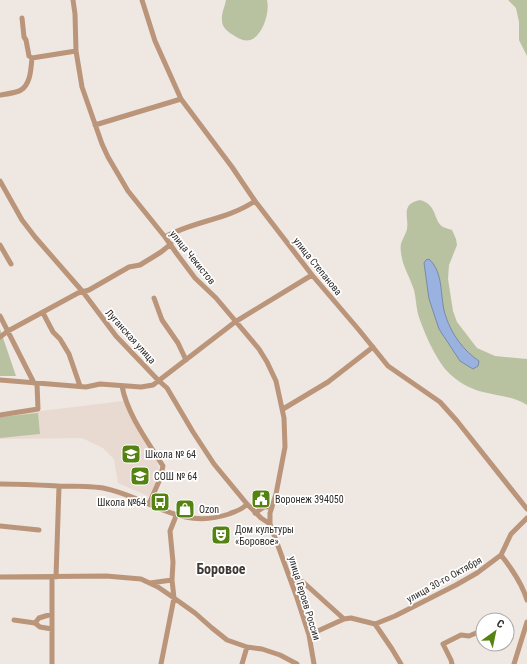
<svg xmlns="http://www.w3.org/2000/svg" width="527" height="664" viewBox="0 0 527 664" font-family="'Roboto Condensed',sans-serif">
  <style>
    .built { fill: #e9dad1 }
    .green { fill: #b8c2a1 }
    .water { fill: #99b2df; stroke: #798aa8 }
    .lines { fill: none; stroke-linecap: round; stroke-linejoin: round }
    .minor { stroke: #ba957a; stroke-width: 5 }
    .labels { text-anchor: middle; stroke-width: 3.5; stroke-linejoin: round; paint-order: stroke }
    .street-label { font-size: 10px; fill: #2e2b29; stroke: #fff }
    .poi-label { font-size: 10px; fill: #2e2b29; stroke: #fff; text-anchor: start }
    .district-label { font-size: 14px; font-weight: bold; fill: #3e3734; stroke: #fff }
  </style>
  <rect width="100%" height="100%" fill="#efe7e2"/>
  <path class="built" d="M123 401 156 459 160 472 150 497 118 483 114 459 103 448 82 438 0 439V416Z"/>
  <path class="green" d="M226 0H267C270 12 263 36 250 40 243 42 236 37 230 33 226 30 222 26 222 21 221 13 225 7 226 0Z
    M508 0H527V56L519 40V22L516 8Z
    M420 200C438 205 433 221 443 227 445 228 449 229 452 230L456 239 457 245 449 265 448 279 453 311 457 322 477 348 495 356 527 359V405C513 396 498 396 483 392 470 389 456 381 447 371 435 358 423 330 418 314 416 306 416 298 414 290 410 277 402 266 401 252 399 241 405 238 407 229 409 217 400 204 420 200Z
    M0 329 16 376H0Z
    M38 413 40 434 0 438V417Z"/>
  <path class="water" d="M429 259C445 274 439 298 446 317 452 335 464 351 479 361L478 366 473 369 460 361 439 329 429 299 424 263 426 260Z"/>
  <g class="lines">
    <path class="minor" d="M73 0 75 14 76 51 82 87 102 144 108 157 128 191 165 237 177 254 195 278 216 298 259 349 267 362 276 381 284 418 285 447 276 494 270 513V524
      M142 0 155 41 181 99 232 167 255 201 312 275 359 330 388 366 440 402 457 421 527 509
      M32 58 76 51
      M0 95C7 94 16 93 21 90 31 84 31 67 32 58L29 56 26 40 24 37 22 18
      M95 125 181 99
      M0 181 22 220 35 237 83 292 116 336 158 380 167 388 193 432 214 464 247 504
      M165 237C193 221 227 220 255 201
      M0 245 11 264
      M154 298 162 320 178 343 186 360
      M43 313 53 332 60 339 69 354 80 386
      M0 316 34 383
      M0 337 8 331 78 293 89 290 129 267 140 265 161 252 171 244
      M0 380 86 387 100 384 141 387 153 385 235 322 312 275
      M122 386C127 414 148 442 163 466L160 479 149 504
      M283 409 328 382 373 347
      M0 415 38 409 37 384
      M0 484C19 484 39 485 58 486 73 486 89 486 103 488 149 497 179 531 229 514 236 511 242 510 247 504L261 518 270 524 273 532 297 598 309 635 314 664
      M255 513 264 507H272
      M0 526 39 530
      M501 555 511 534 527 518
      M0 577 106 576 141 579 158 587 174 598 195 613 212 628 227 640 247 647 262 649 280 655 297 664
      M56 577 59 486
      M291 579 303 582 344 619 309 635
      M150 583 172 580
      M52 614 39 618 35 623 40 627 52 629
      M344 619 351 618 375 624 395 616 456 585 477 573 501 555C512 569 522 583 527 600
      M14 620 35 623
      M375 624 392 649 401 664
      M52 664V577
      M161 664 174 598 172 580 173 562 170 531 176 516
      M242 664 247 647
      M452 664 451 660 443 644 461 635 469 636 476 633
      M514 664 527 622"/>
  </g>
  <defs>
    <symbol id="school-square" viewBox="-11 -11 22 22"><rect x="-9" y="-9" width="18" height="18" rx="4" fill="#558312" stroke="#fff"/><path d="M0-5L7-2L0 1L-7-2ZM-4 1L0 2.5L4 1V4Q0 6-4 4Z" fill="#fff"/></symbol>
    <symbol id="civic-square" viewBox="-11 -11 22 22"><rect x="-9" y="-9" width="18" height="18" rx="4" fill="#558312" stroke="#fff"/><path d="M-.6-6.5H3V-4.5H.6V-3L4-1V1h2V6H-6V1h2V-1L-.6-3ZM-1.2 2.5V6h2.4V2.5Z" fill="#fff"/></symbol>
    <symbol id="bus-square" viewBox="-11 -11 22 22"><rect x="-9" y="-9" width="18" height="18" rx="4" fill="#558312" stroke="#fff"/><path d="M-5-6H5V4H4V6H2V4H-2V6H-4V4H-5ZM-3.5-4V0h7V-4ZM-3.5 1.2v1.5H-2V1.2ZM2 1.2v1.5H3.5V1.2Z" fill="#fff"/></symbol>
    <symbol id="shop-square" viewBox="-11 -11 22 22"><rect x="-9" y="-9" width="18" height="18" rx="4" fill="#558312" stroke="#fff"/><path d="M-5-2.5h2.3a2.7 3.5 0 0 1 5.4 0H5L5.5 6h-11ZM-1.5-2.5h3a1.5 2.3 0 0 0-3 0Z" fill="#fff"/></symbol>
    <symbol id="theatre-square" viewBox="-11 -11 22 22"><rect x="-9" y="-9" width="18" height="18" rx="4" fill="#558312" stroke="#fff"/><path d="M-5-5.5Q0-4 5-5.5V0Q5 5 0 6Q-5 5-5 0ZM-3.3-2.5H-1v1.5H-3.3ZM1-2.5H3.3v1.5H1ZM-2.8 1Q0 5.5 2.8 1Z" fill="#fff"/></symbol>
  </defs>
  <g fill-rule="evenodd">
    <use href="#school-square" x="120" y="443" width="22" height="22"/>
    <use href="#school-square" x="129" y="465" width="22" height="22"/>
    <use href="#civic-square" x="250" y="488" width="22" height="22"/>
    <use href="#bus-square" x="149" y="491" width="22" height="22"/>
    <use href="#shop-square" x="174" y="498" width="22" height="22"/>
    <use href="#theatre-square" x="210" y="524" width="22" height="22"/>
  </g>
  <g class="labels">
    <g class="street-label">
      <text transform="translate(193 257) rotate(51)" y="4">улица Чекистов</text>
      <text transform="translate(318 266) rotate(51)" y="4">улица Степанова</text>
      <text transform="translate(131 336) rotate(48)" y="4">Луганская улица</text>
      <text transform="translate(444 579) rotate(-29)" y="4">улица 30-го Октября</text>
      <text transform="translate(305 598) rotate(73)" y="4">улица Героев России</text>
    </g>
    <g class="poi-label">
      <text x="145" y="458">Школа № 64</text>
      <text x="154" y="480">СОШ № 64</text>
      <text x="275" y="503">Воронеж 394050</text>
      <text x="146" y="506" text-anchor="end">Школа №64</text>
      <text x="199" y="513">Ozon</text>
      <text x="235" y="533">Дом культуры<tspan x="235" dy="12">«Боровое»</tspan></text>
    </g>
    <g class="district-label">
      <text x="221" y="574">Боровое</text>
    </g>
  </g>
  <g transform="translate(495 632) rotate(33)"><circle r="19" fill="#ffffff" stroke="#abaaa9"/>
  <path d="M0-3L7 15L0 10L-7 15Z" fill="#558312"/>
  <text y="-6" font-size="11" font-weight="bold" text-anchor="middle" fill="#2e2b29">С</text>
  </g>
</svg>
